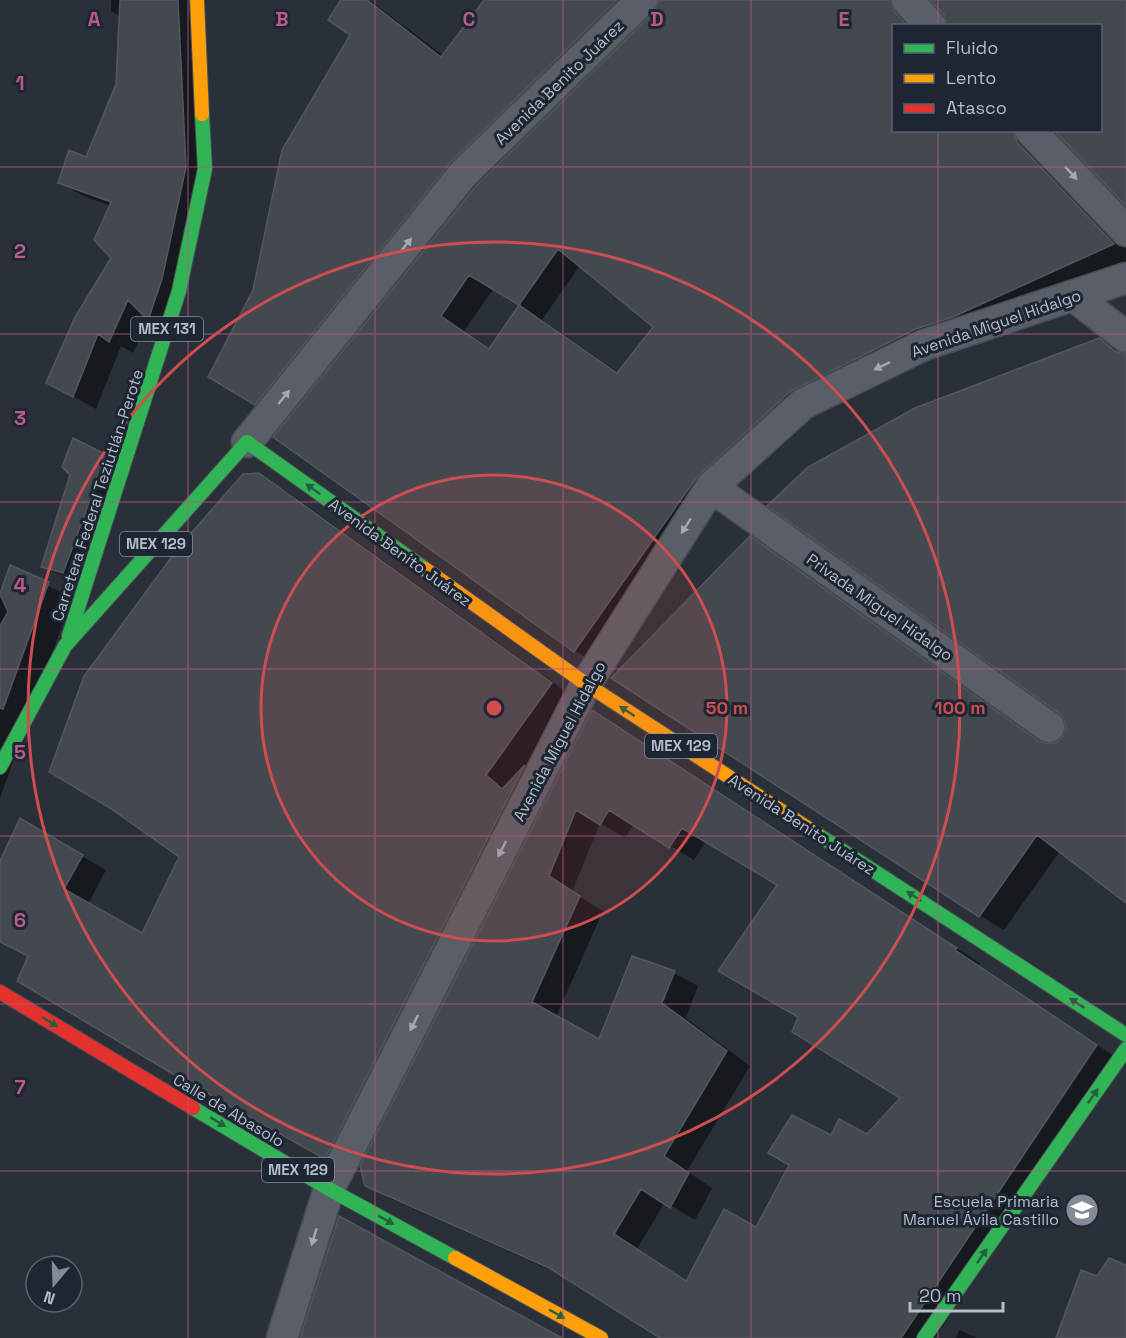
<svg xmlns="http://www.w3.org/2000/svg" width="1126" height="1338" viewBox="0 0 1126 1338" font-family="'Space Grotesk',sans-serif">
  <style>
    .shadow { fill: #0007; fill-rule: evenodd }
    .building { fill: #444950; stroke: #52575f; stroke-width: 1.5; fill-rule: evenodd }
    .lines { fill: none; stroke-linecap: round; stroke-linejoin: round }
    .street-casing { stroke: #484c53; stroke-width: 33 }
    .fast-casing { stroke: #484c55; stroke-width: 16 }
    .slow-casing { stroke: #484c55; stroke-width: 16 }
    .jam-casing { stroke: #484c55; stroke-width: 16 }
    .street { stroke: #5a5e66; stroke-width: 30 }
    .fast { stroke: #30b455; stroke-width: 14 }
    .slow { stroke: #ff9f0a; stroke-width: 14 }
    .jam { stroke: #e5322d; stroke-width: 14 }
    .oneway { fill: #a2a9b5 }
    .oneway2 { fill: #255f41 }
    .grid { fill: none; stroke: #bc5a87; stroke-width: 1.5; stroke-opacity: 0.55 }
    .ring { fill: none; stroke: #ce4d50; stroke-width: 3 }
    .labels { text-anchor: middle; stroke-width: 6; stroke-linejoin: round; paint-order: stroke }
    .shield { fill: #1d2633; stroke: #878f9c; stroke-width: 1.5 }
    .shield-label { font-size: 15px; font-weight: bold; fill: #b4bcc9 }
    .street-label { font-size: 16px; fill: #b4bcc9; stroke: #1d2633 }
    .poi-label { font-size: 16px; fill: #b4bcc9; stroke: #1d2633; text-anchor: end }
    .grid-label { font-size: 20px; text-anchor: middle; font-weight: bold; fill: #bc5a87; stroke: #1d2633; stroke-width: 6; stroke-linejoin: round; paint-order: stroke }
    .centre { fill: #ce4d50; stroke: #1d2633; stroke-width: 3 }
    .ring-label { font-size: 18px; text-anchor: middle; font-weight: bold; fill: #ce4d50; stroke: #1d2633; stroke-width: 6; stroke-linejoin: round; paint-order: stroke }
  </style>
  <rect width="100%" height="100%" fill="#2a3038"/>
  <path class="shadow" d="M111 0H205L209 181 171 332 149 319 133 353 121 346 96 409 71 395 113 258 111 206 83 196 60 182 86 158 117 84 121 17 111 11Z
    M343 0H369L444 56 484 0H656L475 175 279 418 210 377 255 290 352 35Z
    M660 0H921L917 26H894V130H1043L1041 157 1126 246V263L819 402 723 488 598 665 575 651 275 437 655 13ZM580 265 655 327 619 373 542 320ZM494 288 522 304 490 349 464 331Z
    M931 0H1126V204L1100 130V26L945 13Z
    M1099 340 1126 355V901L1060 851 1004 930 980 916 751 538 775 552 1048 746 1057 744 1065 737 1068 728Z
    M106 456 119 463 76 579 55 573 43 566Z
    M258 475 283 489 575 698 525 767 548 780 349 1171 204 1090 29 957 0 942V865L20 820 106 870 88 904 142 935 181 856Z
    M11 567 72 598 0 798V599Z
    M616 726 980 963 978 965 1120 1060 935 1338H663L568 1278 391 1199 367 1185ZM600 823 625 838 634 824 694 860 706 841 779 885 800 1017 902 1098 867 1136 831 1137 757 1229 688 1282 637 1249 665 1202 695 1220 712 1188 687 1171 750 1066 686 1018 698 986 674 973 632 958 600 1041 556 1017 603 911 572 892Z
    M959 1330 977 1338H956Z"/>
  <path class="building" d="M120 0H178L186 167 162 279 148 320 128 300 109 342 98 334 73 397 46 383 75 317 111 258 94 240 111 202 58 183 69 150 86 157 116 84Z
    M341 0H367L441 57 484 0H617L450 163 255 405 208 377 253 290 282 150 350 35 328 20Z
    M659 0H890L894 11 907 26H894V130H1013L1017 142 1114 244 953 317 916 329 791 391 697 477 574 652 273 437 476 186 654 12ZM558 249 653 327 617 373 519 305 489 349 441 316 469 275 519 305Z
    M930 0H1126V206L1054 130H1101V26H948L944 15Z
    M1099 338 1115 351 1126 354V903L1037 835 979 917 611 678 750 536 1039 741 1048 744 1057 742 1063 736 1066 728 1064 719 1059 713 767 506 808 467 915 408Z
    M73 438 107 455 63 573 41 567 70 475 62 467Z
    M259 473 552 683 486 775 502 789 525 765 325 1159 178 1077 17 981 28 956 0 942V861L20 818 83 855 64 889 142 933 179 857 110 808 49 772 84 676 179 547 243 474Z
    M10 565 49 582 3 709 0 708V626L8 612 0 594Z
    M592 710 957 948 955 950 1097 1045 901 1338H660L549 1268 365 1186 360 1166ZM576 810 600 825 609 810 669 848 682 828 777 885 718 971 798 1017 792 1032 900 1098 867 1134 839 1119 831 1135 792 1115 768 1153 789 1165 756 1227 724 1209 686 1281 614 1234 641 1189 670 1208 689 1173 664 1156 727 1051 662 1003 675 971 632 956 599 1039 532 1002 580 896 549 876Z
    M339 1216 562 1338H300Z
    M1109 1258 1126 1265V1338H1056L1081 1270 1097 1276Z"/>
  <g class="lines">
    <defs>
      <path id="street" d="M907 0 931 26
        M1030 130 1126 231
        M1075 297 1126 337
        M247 442 463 174 642 0
        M711 487 1049 727
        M282 1338 329 1189 586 684 711 487 803 404 924 345 1126 278"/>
      <path id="fast" d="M69 636 179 291 205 169 202 114
        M0 767 65 646 247 442 425 569
        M817 834 1126 1035
        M193 1108 329 1189 455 1258
        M924 1338 1126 1049"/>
      <path id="slow" d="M197 0 202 114
        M425 569 586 684 817 834
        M455 1258 601 1338"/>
      <path id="jam" d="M0 992 193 1108"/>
    </defs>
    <use href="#street" class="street-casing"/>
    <use href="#fast" class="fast-casing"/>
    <use href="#slow" class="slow-casing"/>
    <use href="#jam" class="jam-casing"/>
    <use href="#street" class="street"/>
    <use href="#fast" class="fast"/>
    <use href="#slow" class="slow"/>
    <use href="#jam" class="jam"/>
  </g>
  <defs><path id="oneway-solid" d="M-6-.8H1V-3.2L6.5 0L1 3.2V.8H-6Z" transform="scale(1.5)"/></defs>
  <g class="oneway">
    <use href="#oneway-solid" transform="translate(1071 173) rotate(47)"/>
    <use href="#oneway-solid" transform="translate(406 245) rotate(-51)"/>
    <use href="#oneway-solid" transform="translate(882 366) rotate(154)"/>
    <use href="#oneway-solid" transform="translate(284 397) rotate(-51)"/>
    <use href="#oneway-solid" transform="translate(686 526) rotate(122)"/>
    <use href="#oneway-solid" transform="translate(502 849) rotate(117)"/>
    <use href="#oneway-solid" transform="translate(414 1023) rotate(117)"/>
    <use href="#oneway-solid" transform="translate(314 1237) rotate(107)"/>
  </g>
  <g class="oneway2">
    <use href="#oneway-solid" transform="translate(313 489) rotate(-144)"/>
    <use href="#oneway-solid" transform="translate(627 711) rotate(-147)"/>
    <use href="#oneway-solid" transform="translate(914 896) rotate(-147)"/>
    <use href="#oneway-solid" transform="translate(1077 1003) rotate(-147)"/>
    <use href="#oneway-solid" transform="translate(50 1022) rotate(31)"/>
    <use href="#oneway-solid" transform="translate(1093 1096) rotate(-55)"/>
    <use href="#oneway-solid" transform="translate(218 1122) rotate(31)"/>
    <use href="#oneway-solid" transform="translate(386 1220) rotate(29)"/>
    <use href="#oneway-solid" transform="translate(982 1256) rotate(-55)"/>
    <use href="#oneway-solid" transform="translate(557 1314) rotate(29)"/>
  </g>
  <path class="grid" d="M188 0V1338M375 0V1338M563 0V1338M751 0V1338M938 0V26M938 130V1338M0 167H1126M0 334H1126M0 502H1126M0 669H1126M0 836H1126M0 1004H1126M0 1171H1126"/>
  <circle cx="494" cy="708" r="233" fill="#ce4d50" fill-opacity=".12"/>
  <g class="ring">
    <circle cx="494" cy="708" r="233"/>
    <circle cx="494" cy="708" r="466"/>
  </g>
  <defs>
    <symbol id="school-disc" viewBox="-11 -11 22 22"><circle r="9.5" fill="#848b96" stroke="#1d2633"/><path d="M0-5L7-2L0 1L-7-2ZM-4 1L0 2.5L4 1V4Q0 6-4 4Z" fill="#fff"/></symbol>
  </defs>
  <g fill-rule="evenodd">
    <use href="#school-disc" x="1063" y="1191" width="38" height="38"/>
  </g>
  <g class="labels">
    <g class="shield">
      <rect x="131" y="317" width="72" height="24" rx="4.5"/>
      <rect x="120" y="532" width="72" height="24" rx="4.5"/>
      <rect x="645" y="734" width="72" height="24" rx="4.5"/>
      <rect x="262" y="1158" width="72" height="24" rx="4.5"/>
    </g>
    <g class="shield-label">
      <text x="167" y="334">MEX 131</text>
      <text x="156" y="549">MEX 129</text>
      <text x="681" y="751">MEX 129</text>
      <text x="298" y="1175">MEX 129</text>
    </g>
    <g class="street-label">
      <text transform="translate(559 82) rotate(-44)" y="6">Avenida Benito Juárez</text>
      <text transform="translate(996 323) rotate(-19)" y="6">Avenida Miguel Hidalgo</text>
      <text transform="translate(97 495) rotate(-72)" y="6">Carretera Federal Teziutlán-Perote</text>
      <text transform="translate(400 552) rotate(36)" y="6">Avenida Benito Juárez</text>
      <text transform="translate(880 607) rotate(35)" y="6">Privada Miguel Hidalgo</text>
      <text transform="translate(559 741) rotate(-62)" y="6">Avenida Miguel Hidalgo</text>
      <text transform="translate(802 824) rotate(33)" y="6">Avenida Benito Juárez</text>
      <text transform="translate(229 1110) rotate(31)" y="6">Calle de Abasolo</text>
    </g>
    <g class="poi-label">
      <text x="1059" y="1207">Escuela Primaria<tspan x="1059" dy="18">Manuel Ávila Castillo</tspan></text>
    </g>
  </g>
  <g class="grid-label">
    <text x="94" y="26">A</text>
    <text x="282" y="26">B</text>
    <text x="469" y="26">C</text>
    <text x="657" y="26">D</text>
    <text x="844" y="26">E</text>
    <text x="20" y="90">1</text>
    <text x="20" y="258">2</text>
    <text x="20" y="425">3</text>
    <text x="20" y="592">4</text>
    <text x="20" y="759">5</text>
    <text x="20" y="927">6</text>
    <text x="20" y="1094">7</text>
  </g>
  <circle cx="494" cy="708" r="9" class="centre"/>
  <g class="ring-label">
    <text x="727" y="714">50 m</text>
    <text x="960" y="714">100 m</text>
  </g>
  <rect x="892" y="24" width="210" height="108" fill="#1d2633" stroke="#59626f" stroke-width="1.5"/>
  <rect x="904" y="44" width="30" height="9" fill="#30b455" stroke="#59626f" stroke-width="1.5"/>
  <text x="946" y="54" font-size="18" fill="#b4bcc9">Fluido</text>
  <rect x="904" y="74" width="30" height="9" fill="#ff9f0a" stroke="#59626f" stroke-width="1.5"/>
  <text x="946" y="84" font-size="18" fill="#b4bcc9">Lento</text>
  <rect x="904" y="104" width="30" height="9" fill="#e5322d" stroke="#59626f" stroke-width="1.5"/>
  <text x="946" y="114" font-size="18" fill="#b4bcc9">Atasco</text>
  <g transform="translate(54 1284) rotate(199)"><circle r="28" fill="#1d2633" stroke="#59626f" stroke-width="1.5"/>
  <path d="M0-4.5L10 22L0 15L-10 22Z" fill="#848b96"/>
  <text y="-9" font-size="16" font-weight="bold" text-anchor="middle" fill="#b4bcc9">N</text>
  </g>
  <path d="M910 1302v9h93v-9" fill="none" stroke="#b4bcc9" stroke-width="3"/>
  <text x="919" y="1302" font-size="18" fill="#b4bcc9" stroke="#1d2633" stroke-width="4.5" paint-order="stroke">20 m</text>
</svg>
